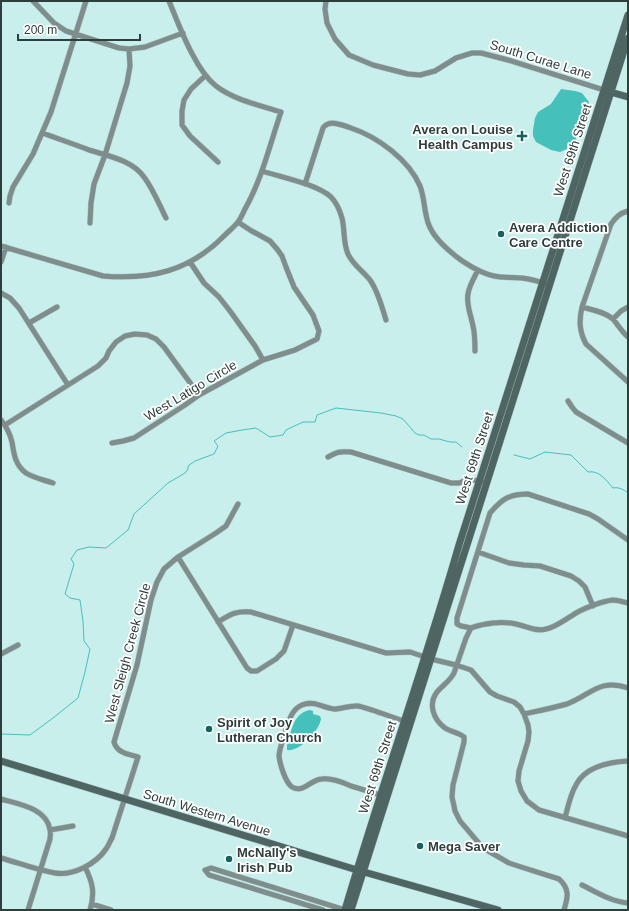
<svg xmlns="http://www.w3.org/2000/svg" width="629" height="911" viewBox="0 0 629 911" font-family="Arial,sans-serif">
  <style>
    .water { fill: #46c0bb }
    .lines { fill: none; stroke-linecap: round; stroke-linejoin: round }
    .stream { stroke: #46c0bb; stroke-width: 1 }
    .street-casing { stroke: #aaccca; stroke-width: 6 }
    .secondary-casing { stroke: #aaccca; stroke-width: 8 }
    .street { stroke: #7f8e8d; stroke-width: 5 }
    .secondary { stroke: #4e6563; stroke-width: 7 }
    .poi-dot { fill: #156361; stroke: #fff; stroke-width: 1.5 }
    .labels { text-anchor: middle; stroke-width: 3.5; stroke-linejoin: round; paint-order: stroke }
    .street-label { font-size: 13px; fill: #2e3e3d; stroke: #fff }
    .poi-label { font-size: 13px; font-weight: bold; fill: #2e3e3d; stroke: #fff; text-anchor: start }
  </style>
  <rect width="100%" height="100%" fill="#c9efed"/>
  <path class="water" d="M561 89 575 91 582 93 589 102 585 114 581 118 578 123 576 139 573 145 567 149 560 152 551 150 536 142 533 136V130L535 118 538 112 551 104Z
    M310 710 313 711V714L320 716 321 719C319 731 300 752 287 750V746C291 732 293 713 310 710Z"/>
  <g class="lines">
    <path class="stream" d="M514 455 530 459 545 452 571 455 588 472C599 470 606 480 613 488 619 487 623 489 628 493
      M1 734 30 735 53 718 78 698 85 672 90 649 84 641 83 621 80 600 70 598 65 594 74 564 71 559 77 550 89 547 106 548 128 530 134 514 168 483 185 473 188 469V466L195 461 214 454 218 446 214 441 226 433 242 430 256 428 270 437 283 435 286 430 303 422H315L317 415 336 408 381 413 396 416 403 419 415 433 419 435H424L431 439H439L450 442H456L462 447"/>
    <defs>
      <path id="street" d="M33 1 54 23 66 31 119 48 129 49 145 47 183 33
        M326 1 325 9 327 23 335 39 349 55 373 65 408 74 420 75 435 71 456 58 472 53H481L508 60 604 90
        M205 76 191 89 184 100 182 111V125L190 136 218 162
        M43 133C58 139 74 144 89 150 108 156 132 160 144 177 153 189 159 204 166 218
        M262 171C280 177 317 184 331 197 336 202 340 211 342 218 345 230 343 243 348 254 353 265 363 271 370 280 378 291 382 307 386 320
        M305 184 323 128C323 127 327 124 328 124 334 121 345 126 351 128 378 137 409 160 420 186 424 196 424 208 427 219 430 233 441 244 452 253 462 262 480 273 494 276 503 278 513 277 522 278 530 279 538 281 545 284
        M9 203 10 196 13 187 33 154 51 112 86 1
        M628 211C620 213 616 217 611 224L582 307C579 320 579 331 586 344L628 382
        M90 223 91 203 94 184 105 155 127 83 130 66 129 49
        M1 246 103 276C151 280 190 271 225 235 229 231 234 227 238 222 241 218 243 213 245 209 262 179 270 144 281 112 259 105 234 100 216 86 195 70 179 25 169 1
        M1 262 6 247
        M190 262 204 283 219 297 230 311 255 346 263 360
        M1 293 10 298 19 308 68 385
        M582 307C593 310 605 312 613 319 618 325 622 332 628 337
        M613 319 621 311 628 307
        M29 323 57 307
        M475 351C475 343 475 334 473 326 471 315 466 305 468 294 469 286 474 278 478 270
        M568 401 572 407 576 412 628 443
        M1 420C6 426 10 434 12 442 14 454 15 465 26 473 34 478 44 480 53 483
        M5 425 98 366 106 358 109 351 116 342 125 336 135 334 147 335 156 339 164 347 199 395
        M112 443 123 441 134 438 185 405 199 395 263 360 295 350 317 339 319 331 313 315 294 287 286 267 282 256 277 249 270 241 250 230 238 222
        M328 457C337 452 340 451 351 452L451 483H459L469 479 482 482
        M478 552 509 563 524 565 540 566 571 576 579 581 585 587 593 606
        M178 557 247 668 251 671H257L276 659 284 651 293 625
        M218 622C231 614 235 611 251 612L386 653 410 652 431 659 456 665 471 670 490 692 497 696 514 702 520 707 524 714 528 725 529 732 528 741 519 771 518 781 521 791 527 801 539 810 628 836
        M471 628 466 638 454 673C450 681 443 685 437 692 428 704 433 719 445 728 451 732 458 732 464 737V742L453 785 452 797 454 806 455 811 460 821 483 848 509 863 518 866 559 879C570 889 568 897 564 910
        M471 628 461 626 457 624V618L490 513C502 499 509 494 528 494L589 514 598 519 628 540
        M471 628C484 623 502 621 516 624 526 626 536 632 546 629 556 627 564 620 573 615 581 609 603 601 613 600 618 600 623 602 628 603
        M1 654 18 645
        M524 714C538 711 553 708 567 704 591 695 599 678 628 688
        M380 795C371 792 361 789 351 786 342 782 332 778 322 779 311 779 303 794 292 787 285 782 280 764 279 756 279 750 288 722 291 716 293 712 297 707 302 705 314 700 323 708 334 709 342 709 349 705 358 706 363 707 368 709 372 710 383 714 393 717 404 721
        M1 799C18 804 47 808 50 830 51 833 50 836 50 839L28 910
        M565 818C568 807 570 795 576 785 585 767 609 762 628 761
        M50 830 73 826
        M1 858C19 863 37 870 55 873 73 876 96 864 106 849 109 845 110 841 112 838L138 757C128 754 117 753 114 742L137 665 151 600 157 582 164 569 178 557 216 533 226 526 238 504
        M85 867C93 883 95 893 90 910
        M582 885C596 892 612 902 628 903
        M92 904 111 910
        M323 910 209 875 205 870 211 868 345 910"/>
      <path id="secondary" d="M607 91 628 97
        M1 761 357 870 498 910
        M345 910C381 788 424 667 459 545L628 15
        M351 910 628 38"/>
    </defs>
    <use href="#street" class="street-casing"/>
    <use href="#secondary" class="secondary-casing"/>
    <use href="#street" class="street"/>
    <use href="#secondary" class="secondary"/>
  </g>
  <g class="poi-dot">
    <path d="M520 130h4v4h4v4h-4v4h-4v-4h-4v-4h4z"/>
    <circle cx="501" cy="234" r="4"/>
    <circle cx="209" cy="729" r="4"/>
    <circle cx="420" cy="846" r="4"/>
    <circle cx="229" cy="859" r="4"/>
  </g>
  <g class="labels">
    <g class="street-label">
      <text transform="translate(541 59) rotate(17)" y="5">South Curae Lane</text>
      <text transform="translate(572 150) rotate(-72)" y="5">West 69th Street</text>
      <text transform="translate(190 390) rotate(-31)" y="5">West Latigo Circle</text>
      <text transform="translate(474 458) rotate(-72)" y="5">West 69th Street</text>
      <text transform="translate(127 653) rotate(-75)" y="5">West Sleigh Creek Circle</text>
      <text transform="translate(377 767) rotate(-72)" y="5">West 69th Street</text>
      <text transform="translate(207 812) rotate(17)" y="5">South Western Avenue</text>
    </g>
    <g class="poi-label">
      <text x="513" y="134" text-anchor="end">Avera on Louise<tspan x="513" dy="15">Health Campus</tspan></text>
      <text x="509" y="232">Avera Addiction<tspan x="509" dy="15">Care Centre</tspan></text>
      <text x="217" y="727">Spirit of Joy<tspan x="217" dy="15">Lutheran Church</tspan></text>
      <text x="428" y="851">Mega Saver</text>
      <text x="237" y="857">McNally's<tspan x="237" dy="15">Irish Pub</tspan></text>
    </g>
  </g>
  <rect width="629" height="911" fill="none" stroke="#2e3e3d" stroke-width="4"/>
  <path d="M18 34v6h122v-6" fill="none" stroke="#2e3e3d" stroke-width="2"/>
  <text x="24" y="34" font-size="12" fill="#2e3e3d" stroke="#ffffff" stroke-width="3" paint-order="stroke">200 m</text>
</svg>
